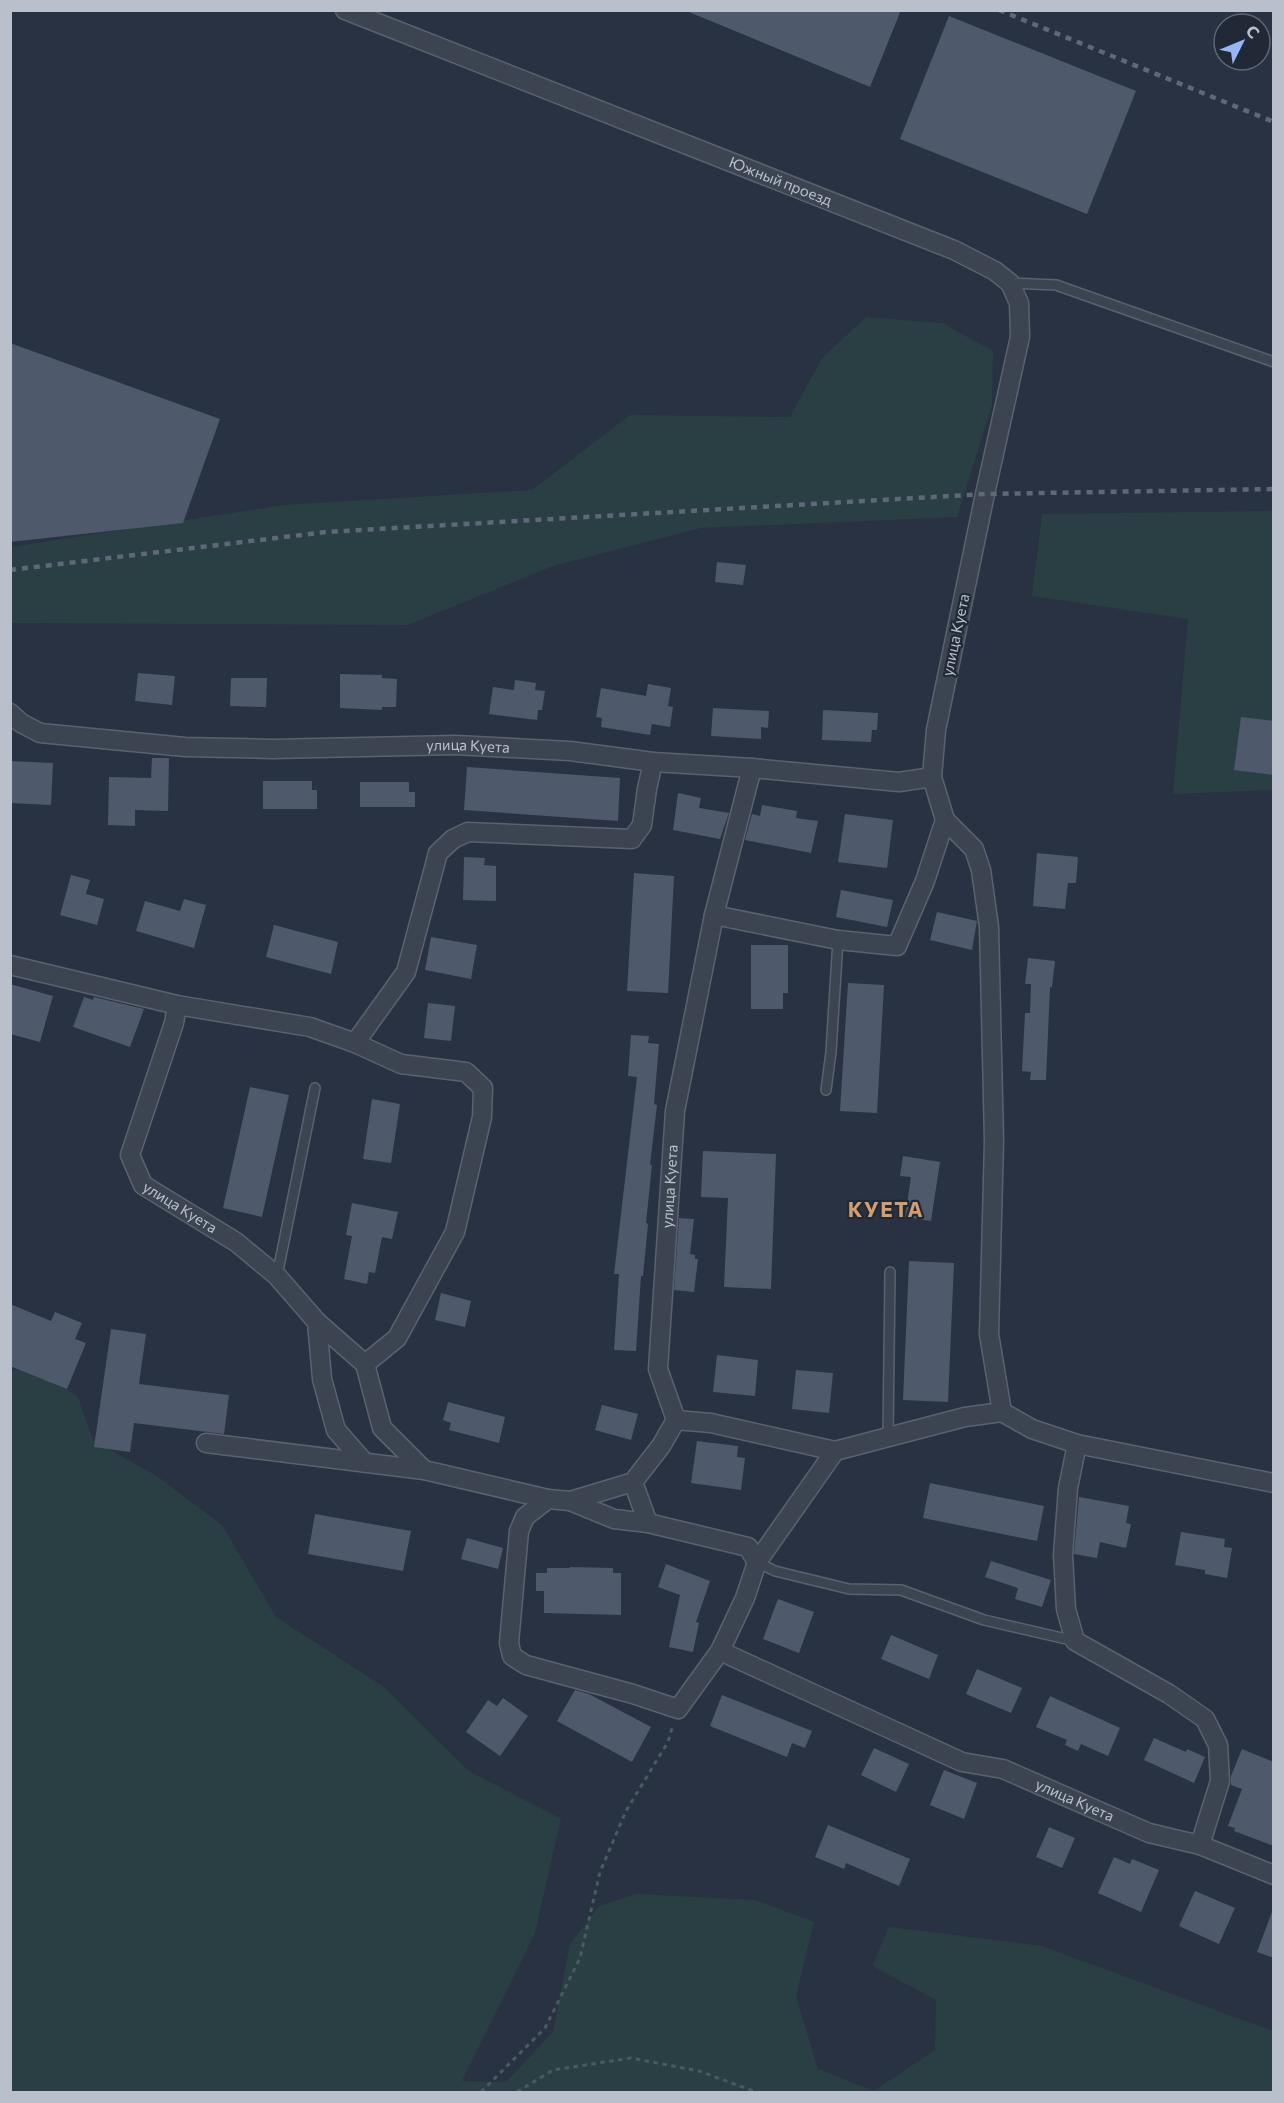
<svg xmlns="http://www.w3.org/2000/svg" width="1284" height="2103" viewBox="0 0 1284 2103" font-family="Commissioner,sans-serif">
  <style>
    .green { fill: #2a3f43 }
    .building { fill: #4e596b }
    .lines { fill: none; stroke-linecap: round; stroke-linejoin: round }
    .service-casing { stroke: #5a626f; stroke-width: 12 }
    .minor-casing { stroke: #5a626f; stroke-width: 21 }
    .path { stroke: #485c60; stroke-width: 3; stroke-dasharray: 4.5 4.5; stroke-linecap: butt }
    .service { stroke: #3c4452; stroke-width: 9 }
    .minor { stroke: #3c4452; stroke-width: 18 }
    .rail { stroke: #5f6879; stroke-width: 4.5; stroke-dasharray: 6 6; stroke-linecap: butt }
    .labels { text-anchor: middle; stroke-width: 4.5; stroke-linejoin: round; paint-order: stroke }
    .street-label { font-size: 15px; fill: #b9c0cc; stroke: #212937 }
    .district-label { font-size: 21px; font-weight: bold; letter-spacing: 1.5px; fill: #d39e6e; stroke: #212937 }
  </style>
  <rect width="100%" height="100%" fill="#283242"/>
  <path class="green" d="M866 317 942 323 993 351 992 405 957 517 701 528 553 566 407 625 11 623V547L283 505 532 490 630 415 790 417 822 358Z
    M1273 511V790L1173 794 1188 619 1032 596 1042 514Z
    M31 1366 78 1397 93 1440 157 1476 222 1525 276 1617 384 1687 469 1771 561 1819 535 1933 462 2081 506 2082 553 2032 570 1944 599 1906 636 1894 755 1900 814 1922 796 1996 818 2069 874 2091 935 2050 936 2000 872 1966 889 1927 1042 1946 1273 2031V2092H11L10 1371Z"/>
  <path class="building" d="M684 10H901L870 87Z
    M949 16 1136 91 1087 214 900 139Z
    M10 343 220 419 183 523 10 542Z
    M717 562 746 565 743 585 715 582Z
    M138 673 175 676 172 705 135 701Z
    M340 674 382 675V678L397 679 396 707H382V710L340 708Z
    M231 678H267L266 707 230 706Z
    M515 680 536 683 535 690 545 691 542 710H538L537 720 489 714 493 687 514 690Z
    M648 684 671 688 668 706 673 707 670 727 652 724 650 735 601 727 602 718 596 717 601 688 646 696Z
    M713 708 769 711 768 728 761 727V739L711 736Z
    M823 710 878 713 877 730H872L871 742 822 740Z
    M1241 717 1274 721V775L1234 770Z
    M152 758H169L168 811 135 810V826L108 825 109 777 151 778Z
    M10 761 53 763 51 805 10 803Z
    M467 767 620 778 618 821 464 810Z
    M263 781H312V790H317V809H263Z
    M360 782H409V792H415V807H360Z
    M678 793 701 798 699 808 729 813 720 839 673 830Z
    M762 805 797 811 796 818 818 821 811 853 745 840 752 814 760 816Z
    M845 814 893 820 887 868 838 862Z
    M1037 853 1078 857 1076 883H1068L1065 909 1033 906Z
    M464 857 485 858 484 865 496 866V901L463 900Z
    M634 873 674 876 668 993 627 991Z
    M71 875 90 880 86 894 104 899 97 925 60 915Z
    M841 890 893 900 887 927 836 917Z
    M184 899 206 905 194 948 136 931 145 901 180 911Z
    M937 912 977 921 972 950 930 940Z
    M274 925 338 942 331 974 266 957Z
    M431 937 477 945 471 979 425 970Z
    M751 945H788V993H783V1009H751Z
    M1028 958 1055 961 1052 987H1050L1046 1080H1030L1031 1072 1022 1071 1025 1013H1030L1031 984H1025Z
    M848 983 884 985 877 1113 840 1111Z
    M10 984 53 996 40 1042 10 1034Z
    M84 997 93 1000 94 997 144 1009 130 1047 73 1027Z
    M428 1003 455 1006 451 1041 424 1038Z
    M631 1035 649 1036 648 1043 659 1044 654 1104 657 1105 650 1165H652L646 1223 648 1224 643 1276H641L636 1351 614 1350 619 1274H614L637 1077 628 1076Z
    M250 1087 289 1095 262 1217 223 1208Z
    M372 1099 400 1104 391 1163 363 1159Z
    M703 1151 776 1154 771 1289 724 1287 728 1198 701 1197Z
    M903 1156 940 1162 931 1221 905 1217 911 1177 900 1176Z
    M352 1203 398 1212 392 1239 382 1237 375 1273 369 1272 367 1284 344 1279 352 1236 346 1235Z
    M679 1218 694 1219 690 1254 695 1255V1259H698L694 1292 674 1290Z
    M909 1261 954 1263 948 1402 903 1400Z
    M441 1293 471 1301 465 1327 435 1320Z
    M10 1304 51 1321 55 1312 82 1323 75 1339 86 1343 67 1389 10 1366Z
    M111 1329 146 1334 139 1384 229 1395 224 1434 134 1423 130 1452 94 1447Z
    M717 1355 758 1360 755 1396 713 1392Z
    M796 1370 833 1373 829 1413 792 1409Z
    M448 1402 505 1417 499 1443 449 1430 451 1423 443 1420Z
    M602 1405 638 1414 631 1440 595 1430Z
    M697 1441 738 1446 737 1457 745 1458 741 1490 691 1483Z
    M930 1483 1044 1506 1037 1541 923 1518Z
    M1079 1497 1129 1506 1126 1523 1131 1524 1126 1548 1100 1542 1097 1558 1074 1554Z
    M315 1514 411 1531 403 1571 308 1554Z
    M1181 1532 1225 1539 1224 1547 1232 1548 1227 1578 1205 1574V1570L1175 1565Z
    M467 1538 503 1548 498 1569 461 1559Z
    M991 1561 1051 1580 1042 1607 1015 1599 1018 1588 985 1577Z
    M666 1564 710 1581 696 1622 699 1623 693 1652 669 1647 680 1595 658 1587Z
    M570 1567 613 1568V1573H621V1615L544 1613V1591H536V1573H547V1568H570Z
    M778 1599 814 1612 799 1653 763 1639Z
    M891 1635 938 1655 929 1679 881 1659Z
    M977 1669 1022 1688 1011 1713 966 1694Z
    M575 1690 589 1694 651 1727 632 1762 557 1721Z
    M722 1695 812 1731 805 1748 792 1743 787 1757 710 1726Z
    M1050 1696 1120 1728 1108 1756 1081 1744 1078 1751 1065 1745 1067 1740 1036 1727Z
    M503 1698 528 1716 500 1756 466 1732 488 1700 497 1706Z
    M1154 1738 1186 1752 1187 1749 1205 1757 1194 1783 1144 1760Z
    M874 1748 909 1764 896 1792 861 1775Z
    M1242 1749 1274 1762V1846L1234 1831 1235 1828 1228 1826 1242 1789 1231 1785V1776Z
    M944 1770 977 1783 964 1819 930 1805Z
    M828 1825 910 1859 899 1886 846 1863 844 1869 815 1857Z
    M1049 1827 1075 1838 1062 1868 1036 1857Z
    M1114 1857 1130 1864 1132 1859 1159 1870 1141 1912 1098 1893Z
    M1195 1891 1235 1908 1219 1944 1179 1926Z
    M1272 1912H1274V1958L1257 1952Z"/>
  <g class="lines">
    <defs>
      <path id="service" d="M1010 283 1056 285 1274 362
        M826 1090 831 1052 838 940
        M277 1276 315 1088
        M888 1437 890 1272
        M757 1562 775 1571 849 1589 901 1590 984 1620 1075 1641"/>
      <g id="minor">
        <path id="s1" d="M345 10 954 250 995 271 1010 283 1019 303 1020 337 985 494 936 730 932 777 945 820 974 849 981 870 989 927 994 1141 989 1334 1002 1412 1032 1429 1077 1444 1274 1483"/>
        <path id="s2" d="M10 713 21 723 40 733 185 747 273 749 455 745 570 751 653 762 752 768 899 782 932 777"/>
        <path d="M714 915 752 768"/>
        <path id="s3" d="M10 965 177 1005 174 1023 130 1155 143 1185 236 1242 277 1276 317 1322 365 1364 382 1428 424 1470"/>
        <path d="M177 1005 310 1027 355 1043 401 1064 466 1072 483 1088 482 1117 455 1232 397 1338 365 1364"/>
        <path d="M355 1043 406 972 438 853 453 839 468 832 632 839 642 825 647 789 653 762"/>
        <path d="M317 1322 322 1379 336 1430 364 1462"/>
        <path id="s4" d="M1002 1412 965 1417 835 1451 757 1562 745 1598 720 1651 962 1762 1003 1769 1149 1833 1200 1845 1274 1875"/>
        <path id="s5" d="M676 1420 658 1369 675 1111 714 915 838 940 897 946 925 881 945 820"/>
        <path d="M206 1443 424 1470 548 1499 570 1501 633 1482 661 1446 676 1420 711 1423 835 1451"/>
        <path d="M1077 1444 1068 1488 1063 1555 1066 1609 1075 1641 1169 1694 1205 1719 1218 1745 1220 1781 1200 1845"/>
        <path d="M633 1482 648 1523"/>
        <path d="M548 1499 525 1517 519 1531 509 1643 512 1656 526 1665 633 1694 678 1709 720 1651"/>
        <path d="M570 1501 614 1519 648 1523 748 1547 757 1562"/>
      </g>
    </defs>
    <use href="#service" class="service-casing"/>
    <use href="#minor" class="minor-casing"/>
    <path class="path" d="M481 2092 545 2028 580 1958 600 1872 626 1811 668 1742 673 1725
      M517 2092 553 2070 631 2058 699 2071 756 2092"/>
    <use href="#service" class="service"/>
    <use href="#minor" class="minor"/>
    <path class="rail" d="M999 10 1274 122
      M10 570 326 532 985 494 1274 489"/>
  </g>
  <g class="labels">
    <g class="street-label">
      <text dy="5" stroke="none"><textPath href="#s1" startOffset="468">Южный проезд</textPath></text>
      <text transform="translate(956 635) rotate(-78)" y="5">улица Куета</text>
      <text dy="5" stroke="none"><textPath href="#s2" startOffset="465">улица Куета</textPath></text>
      <text dy="5" stroke="none"><textPath href="#s5" startOffset="237">улица Куета</textPath></text>
      <text dy="5" stroke="none"><textPath href="#s3" startOffset="405">улица Куета</textPath></text>
      <text dy="5" stroke="none"><textPath href="#s4" startOffset="790">улица Куета</textPath></text>
    </g>
    <g class="district-label">
      <text x="886" y="1217">КУЕТА</text>
    </g>
  </g>
  <rect width="1284" height="2103" fill="none" stroke="#b9c0cc" stroke-width="24"/>
  <g transform="translate(1242 42) rotate(47)"><circle r="28" fill="#212937" stroke="#5e6573" stroke-width="1.5"/>
  <path d="M0-4.5L10 22L0 15L-10 22Z" fill="#96b6f5"/>
  <text y="-9" font-size="16" font-weight="bold" text-anchor="middle" fill="#b9c0cc">С</text>
  </g>
</svg>
